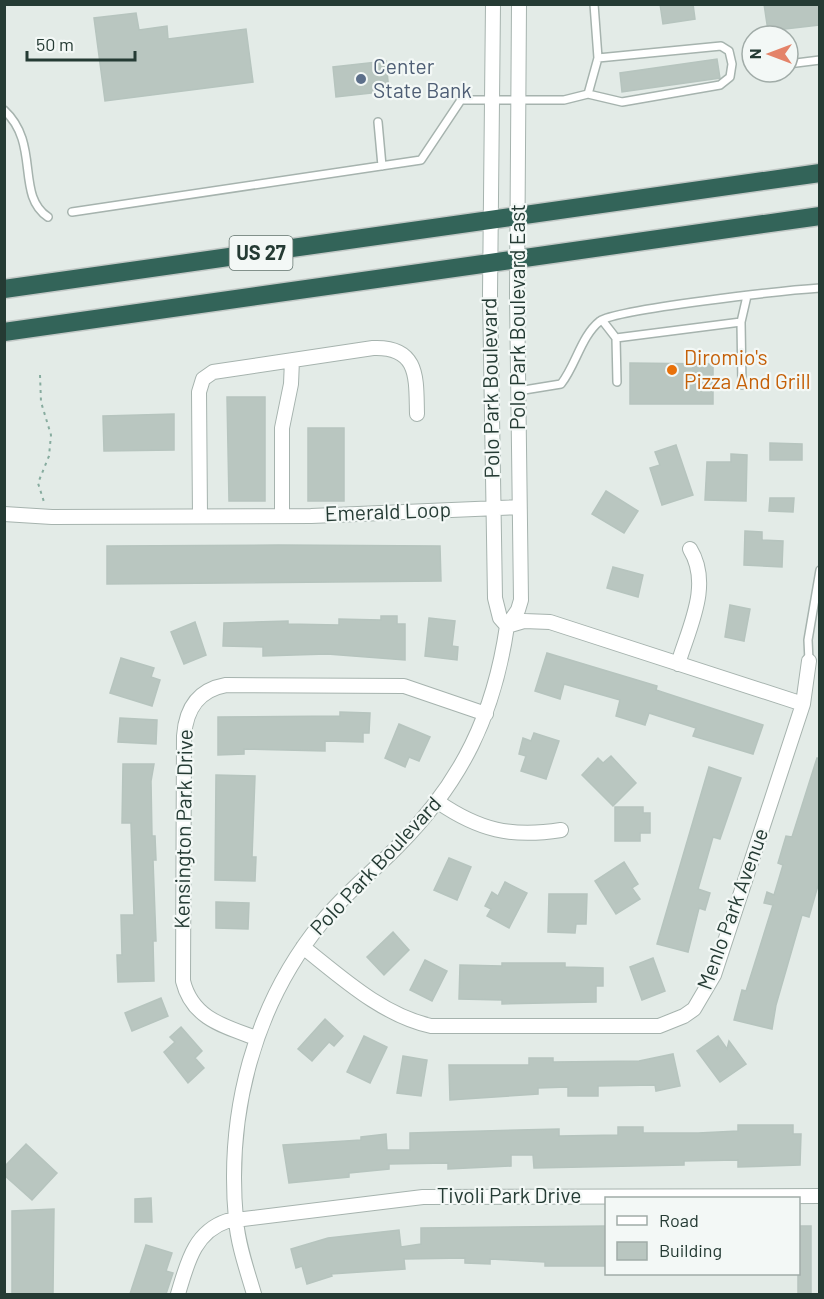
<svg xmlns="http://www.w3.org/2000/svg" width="824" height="1299" viewBox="0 0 824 1299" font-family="Barlow,sans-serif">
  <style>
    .building { fill: #b9c6c0; stroke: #b6c4be; stroke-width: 1.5 }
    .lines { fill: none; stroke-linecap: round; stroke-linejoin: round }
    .lane-casing { stroke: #a6b3ae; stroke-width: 10 }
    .street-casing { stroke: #a6b3ae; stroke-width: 16 }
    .highway-casing { stroke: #c2c8c6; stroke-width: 21 }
    .path { stroke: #87ac9f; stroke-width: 2; stroke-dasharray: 3 4.5; stroke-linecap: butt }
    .lane { stroke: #fff; stroke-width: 7 }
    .street { stroke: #fff; stroke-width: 14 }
    .highway { stroke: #336459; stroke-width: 18 }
    .service-dot { fill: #5c6f8a; stroke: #f3f8f6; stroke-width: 2 }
    .food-dot { fill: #e8710a; stroke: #f3f8f6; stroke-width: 2 }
    .labels { text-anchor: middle; stroke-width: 4.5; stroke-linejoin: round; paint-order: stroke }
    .shield { fill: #f3f8f6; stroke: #63746e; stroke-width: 1.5 }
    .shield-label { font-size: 20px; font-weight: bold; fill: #253b34 }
    .service-label { font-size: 21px; fill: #4e5e75; stroke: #f3f8f6; text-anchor: start }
    .street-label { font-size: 21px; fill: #253b34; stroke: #f3f8f6 }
    .food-label { font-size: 21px; fill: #c56008; stroke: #f3f8f6; text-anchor: start }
  </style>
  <rect width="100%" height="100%" fill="#e3ebe7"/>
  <path class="building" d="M660 4H693L695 19 663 24Z
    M764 4H819V25L768 31Z
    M136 13 139 30 167 26 168 39 246 29 253 82 105 101 94 18Z
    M717 59 720 78 622 92 620 73Z
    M386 61 389 91 336 97 333 67Z
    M630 363 713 364V404H630Z
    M227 397H265V501H229Z
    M174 414V450L104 451 103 416Z
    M308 428H344V501H308Z
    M770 443 802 444V460H770Z
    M676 445 693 495 662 505 650 468 660 465 655 452Z
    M731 454 747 455 746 501 705 500 707 462H731Z
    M606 491 638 511 624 533 592 514Z
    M770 498H794L793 512 769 511Z
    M745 531 762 532V540L783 541 782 567 744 565Z
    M278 545 440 546 441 581 107 584V546Z
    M613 567 643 575 638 597 607 588Z
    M730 605 750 609 744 641 725 637Z
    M381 616H397V624H405V660L327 654 263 656V647L223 646 224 623 288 621V624L339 625V619L381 620Z
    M429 618 455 621 452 646 458 647 457 660 425 656Z
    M195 622 206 655 184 664 171 632Z
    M547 653 657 686 656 690 763 725 753 754 693 736 696 728 649 713 645 725 616 716 620 700 564 684 560 699 535 691Z
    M121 658 154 668 151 677 160 680 152 706 110 693Z
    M340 712 370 713 369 733H363V742L325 741V751L244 749V754L218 755V717L340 716Z
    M120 718 157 720 156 744 118 742Z
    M399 724 430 737 419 761 409 757 405 767 385 758Z
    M534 733 559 741 546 779 521 771 526 756 519 754 523 738 531 741Z
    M611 756 636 783 613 806 582 775 598 758 603 763Z
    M817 758 819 759V882L809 917 802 915 776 1005 772 1029 734 1020 742 990 746 991 773 905 764 903 767 892 774 895 783 865 778 863 786 836 792 837Z
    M123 764H154L151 781 152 836H155L156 860H153L156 941H153L154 981 118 982 117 955H122L121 915H134L131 823H122Z
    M709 767 741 778 720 839 713 837 698 889 710 893 705 910 699 908 688 952 657 944Z
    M216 775 255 776 252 857H256L255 881 215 880Z
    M615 807H643V813H650V833H640V841H615Z
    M449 858 471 867 457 900 434 890Z
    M624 862 638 884 632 888 640 899 616 914 595 881Z
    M505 882 527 893 509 928 487 916 491 909 485 906 492 892 498 896Z
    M549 894H587L586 924H576L575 933 548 932Z
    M216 902 249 903 248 929 216 928Z
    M393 932 409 950 384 975 367 957Z
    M653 958 665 991 642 1000 630 967Z
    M425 960 447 971 432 1001 410 990Z
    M502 963H565V967L603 968V986H596V1002L502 1004V1000L459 999 460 965 502 966Z
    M161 998 168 1016 132 1031 125 1013Z
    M325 1019 343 1036 334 1046 329 1042 312 1061 298 1049Z
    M181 1027 202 1051 195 1058 204 1068 188 1083 164 1052 175 1042 170 1037Z
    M364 1036 387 1047 370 1083 347 1072Z
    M718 1036 727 1049 729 1041 746 1064 720 1082 697 1051Z
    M673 1054 680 1086 656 1091 655 1085 598 1086V1096H568V1087L538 1088V1094L450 1100 449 1065H529V1058H553V1062L639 1061Z
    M403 1056 427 1060 421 1096 397 1093Z
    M738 1125H793V1134H801L800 1165 738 1167V1160L684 1161V1165L534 1168 533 1155H511V1166L448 1169V1163L389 1164V1169L349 1173V1177L289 1183 283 1145 361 1140V1137L386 1134 387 1150H410V1133L559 1129V1136L618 1135V1127H643V1133H698L738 1131Z
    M26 1144 57 1173 32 1200 4 1175V1167Z
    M151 1198 152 1222H135V1199Z
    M54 1209 53 1294H12V1211Z
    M606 1226V1266H545V1262L490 1259V1264L465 1263V1258L404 1259 405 1269 331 1274 332 1276 307 1284 302 1266 296 1268 291 1249 328 1238 399 1230 401 1247 421 1244V1228Z
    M798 1226H811V1294H798Z
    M146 1245 172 1253 166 1271 173 1273 166 1294H130Z"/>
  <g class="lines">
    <defs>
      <path id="lane" d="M788 64 820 60
        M588 94 622 102 720 85 730 77 732 64 729 51 721 46 598 58
        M4 110C41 144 15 195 48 217
        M378 122 382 166
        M72 212 421 160 461 100H564L588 94 598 58 594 4
        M602 320 616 338 741 322 747 296
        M741 322 742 385
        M616 338 617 382
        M518 391 561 384C576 365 581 336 600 321 617 309 789 290 820 288
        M809 661 808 640 820 570"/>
      <path id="street" d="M493 4 490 294 495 598 500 618 507 626
        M4 514 52 517 311 516 519 507
        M200 516 199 392 203 379 213 372 373 348C420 346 416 380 417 414
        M282 516V428L291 384 292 360
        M507 626 518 610 521 600 517 294 519 4
        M507 626 524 621 550 622 803 704
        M678 664C689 627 712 585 690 549
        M438 802C479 830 511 838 561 830
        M303 947C342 978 382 1015 431 1026H659L684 1016 694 1009 714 975 803 704 809 661
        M256 1038C223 1026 192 1018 183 981L184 736C186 709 198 690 226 685L404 686 486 714
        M178 1294C187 1264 194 1232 227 1221L423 1197 820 1196
        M254 1294C247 1270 238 1245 236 1220 226 1113 254 1005 322 922 344 894 374 871 399 845 462 781 494 715 507 626"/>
      <path id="highway" d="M4 289 820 173
        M4 332 820 216"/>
    </defs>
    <use href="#lane" class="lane-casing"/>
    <use href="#street" class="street-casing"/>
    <use href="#highway" class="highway-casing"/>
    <path class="path" d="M40 375 41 402 51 435 49 456 38 483 44 502"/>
    <use href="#lane" class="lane"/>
    <use href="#street" class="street"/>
    <use href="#highway" class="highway"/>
  </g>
  <circle class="service-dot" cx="361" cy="79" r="6"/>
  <circle class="food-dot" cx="672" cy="370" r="6"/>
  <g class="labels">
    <rect class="shield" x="229.5" y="236" width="63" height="34" rx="4.5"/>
    <g class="shield-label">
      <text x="261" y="260">US 27</text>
    </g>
    <g class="service-label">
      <text x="373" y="74">Center<tspan x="373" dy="24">State Bank</tspan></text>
    </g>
    <g class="street-label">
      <text transform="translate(518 317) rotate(-90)" y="7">Polo Park Boulevard East</text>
      <text transform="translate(491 388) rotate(-91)" y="7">Polo Park Boulevard</text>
      <text transform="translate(388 512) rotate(-2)" y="7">Emerald Loop</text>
      <text transform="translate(184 829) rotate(-89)" y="7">Kensington Park Drive</text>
      <text transform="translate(376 866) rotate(-47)" y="7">Polo Park Boulevard</text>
      <text transform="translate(733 909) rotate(-70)" y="7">Menlo Park Avenue</text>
      <text x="509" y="1203">Tivoli Park Drive</text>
    </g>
    <g class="food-label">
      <text x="684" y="365">Diromio's<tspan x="684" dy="24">Pizza And Grill</tspan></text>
    </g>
  </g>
  <rect width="824" height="1299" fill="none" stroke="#253b34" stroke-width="12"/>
  <rect x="605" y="1197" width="195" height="78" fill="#f3f8f6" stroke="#a1aca8" stroke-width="1.5"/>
  <rect x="617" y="1216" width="30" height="9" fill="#ffffff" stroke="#a1aca8" stroke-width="1.5"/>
  <text x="659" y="1227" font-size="18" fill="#253b34">Road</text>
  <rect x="617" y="1242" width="30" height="18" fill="#b9c6c0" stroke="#a1aca8" stroke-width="1.5"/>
  <text x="659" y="1257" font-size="18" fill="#253b34">Building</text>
  <g transform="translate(770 54) rotate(270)"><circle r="28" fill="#f3f8f6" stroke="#a1aca8" stroke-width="1.5"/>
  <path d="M0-4.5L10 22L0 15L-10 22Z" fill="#e48369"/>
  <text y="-9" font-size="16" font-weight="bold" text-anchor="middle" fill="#253b34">N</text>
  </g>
  <path d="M27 51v9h108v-9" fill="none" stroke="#253b34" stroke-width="3"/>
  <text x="36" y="51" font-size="18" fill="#253b34" stroke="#f3f8f6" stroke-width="4.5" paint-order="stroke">50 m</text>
</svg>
